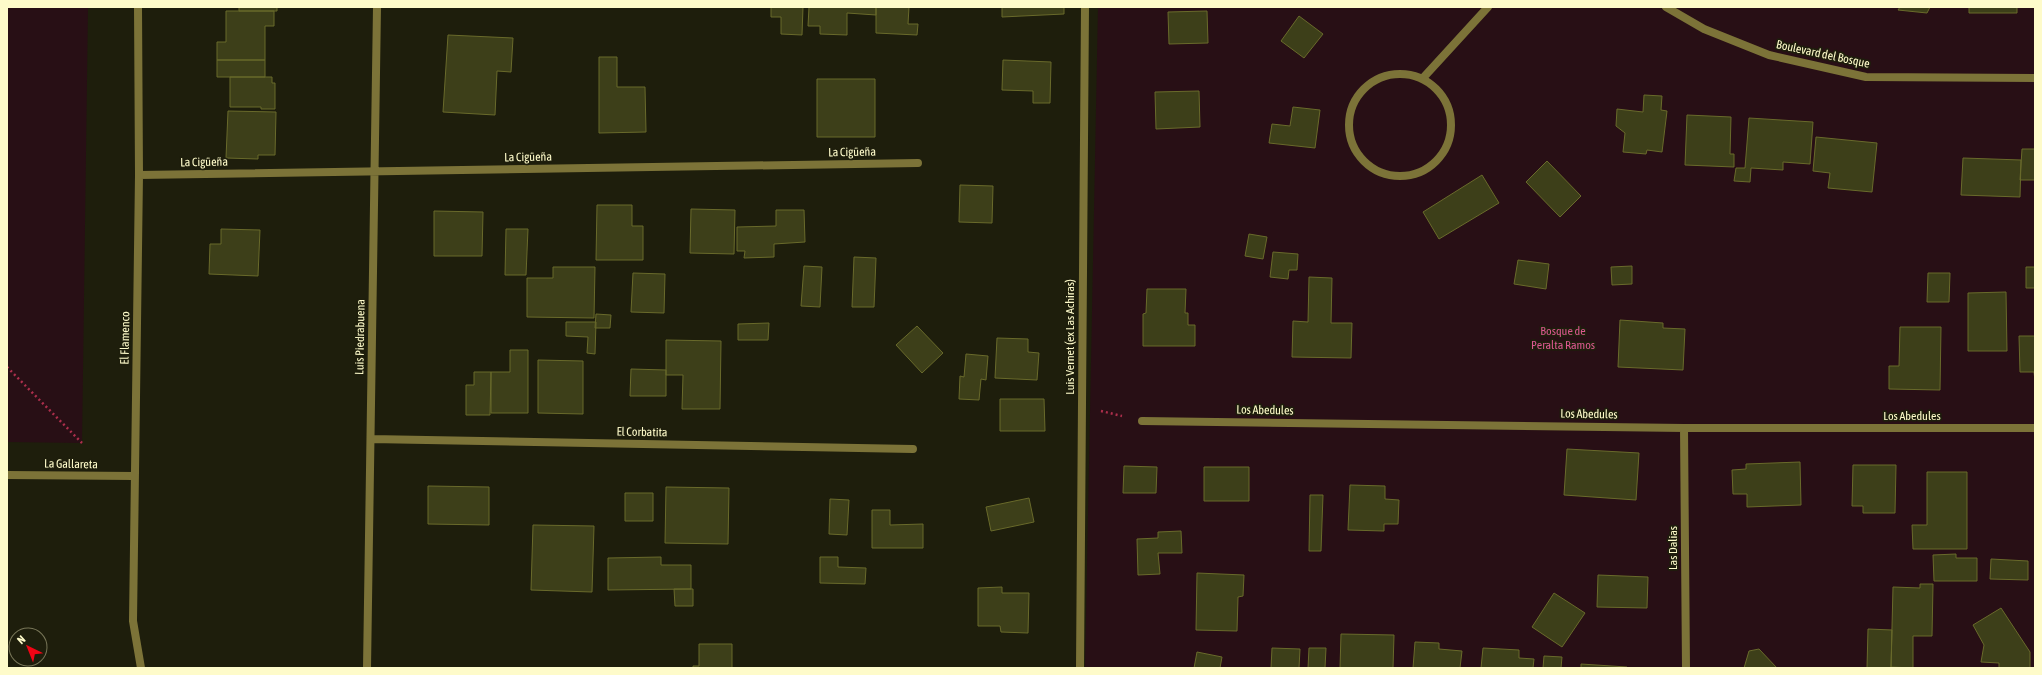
<svg xmlns="http://www.w3.org/2000/svg" width="2042" height="675" viewBox="0 0 2042 675" font-family="'Asap Condensed',sans-serif">
  <style>
    .green { fill: #280f15 }
    .building { fill: #3d3f19; stroke: #696a2b }
    .lines { fill: none; stroke-linecap: round; stroke-linejoin: round }
    .path { stroke: #ad2f4c; stroke-width: 2.5; stroke-dasharray: 2 3; stroke-linecap: butt }
    .minor { stroke: #7c7338; stroke-width: 8 }
    .labels { text-anchor: middle; stroke-width: 3.5; stroke-linejoin: round; paint-order: stroke }
    .street-label { font-size: 12px; fill: #fefbca; stroke: #1e1e0c }
    .park-label { font-size: 12px; fill: #dc5890; stroke: #1e1e0c }
  </style>
  <rect width="100%" height="100%" fill="#1e1e0c"/>
  <path class="green" d="M7 7H88L82 443 7 442Z
    M1098 7H2035V668H1085Z"/>
  <path class="building" d="M239 7H277V11H239Z
    M771 7H803L802 35 781 34V17H771Z
    M809 7H876V15L847 13V35L820 34V26H808Z
    M876 7H909L908 24H918L917 35 876 33Z
    M1002 7H1064V14L1002 17Z
    M1900 7H1930L1927 13 1898 10Z
    M1969 7H2017V13H1969Z
    M226 11H274V26H265V60H217V42H226Z
    M1207 11 1208 43 1169 44 1168 12Z
    M1299 16 1323 34 1304 58 1281 41Z
    M448 35 513 38 511 72 497 71 495 115 443 112Z
    M599 57H617V87H645L646 132 599 133Z
    M217 60H265V77H217Z
    M1003 60 1051 62 1050 103H1033V91L1002 90Z
    M230 77H272V83H275V109H261V107H230Z
    M817 79H875V137H817Z
    M1199 91 1200 127 1156 129 1155 92Z
    M1644 95 1662 96 1661 110 1667 111 1662 152 1647 150 1646 154 1623 152 1625 133 1616 126 1617 109 1643 112Z
    M1293 107 1320 110 1315 148 1269 143 1272 124 1290 126Z
    M228 111 276 112 275 155H258V159L226 158Z
    M1687 115 1731 117 1730 154H1734V167L1685 165Z
    M1749 118 1813 122 1810 164 1783 162V170L1751 168 1750 182 1734 181 1736 168H1745Z
    M1816 137 1877 143 1872 192 1828 188 1830 173 1813 171Z
    M2022 149H2035V180H2020Z
    M1963 158 2021 160 2020 197 1961 195Z
    M1547 161 1581 196 1560 217 1526 182Z
    M1482 175 1499 203 1439 239 1423 212Z
    M960 185 993 186 992 223 959 222Z
    M597 205H632V226H643V260H596Z
    M691 209 735 210 734 254 690 253Z
    M776 210H804L805 242 774 244V257L744 258 745 251H737V227L776 226Z
    M434 211 483 212 482 256H434Z
    M221 229 260 230 258 276 209 274 210 244H221Z
    M506 229H528L526 275H505Z
    M1249 234 1267 237 1263 259 1245 256Z
    M1273 252 1298 254 1297 270H1289L1288 279 1270 277Z
    M854 257 876 258 874 307H852Z
    M1518 260 1549 264 1546 289 1514 284Z
    M804 266 822 267 820 307 801 306Z
    M1632 266V284L1612 285 1611 267Z
    M553 267H595L594 318 527 317V278H553Z
    M2026 267H2035V288H2026Z
    M633 273 665 274 664 313 631 312Z
    M1928 273H1950L1949 302H1927Z
    M1309 277 1332 278 1331 323H1352L1351 358 1292 357 1293 321 1308 322Z
    M1147 289H1186L1185 313H1188V325H1195V346H1143V314L1146 313Z
    M2006 292 2007 351H1968V293Z
    M596 314 611 315 610 328H595Z
    M1620 320 1663 323V328L1685 329 1683 370 1618 367Z
    M566 322H596L595 354 587 353 588 337 566 336Z
    M769 323 768 340H738V324Z
    M917 326 943 353 922 373 896 345Z
    M1900 327H1941L1940 390 1889 389V366H1899Z
    M2019 336H2035V381L2034 372H2020Z
    M997 338 1028 339V352L1039 353 1037 380 995 378Z
    M666 340 721 341 720 409H682L683 375H666Z
    M510 350H528V413H491V372H510Z
    M966 354 988 356 986 380 981 379 979 400 959 399 960 376 964 377Z
    M538 360 583 361V414L538 413Z
    M631 369 666 370V396H630Z
    M474 372H491L490 415H466V385H474Z
    M1000 399H1044L1045 431H1000Z
    M1567 449 1639 453 1636 500 1564 495Z
    M1800 462 1801 505 1747 507V494H1733L1732 470 1746 469V464Z
    M1853 465H1896L1895 513H1863V506H1852Z
    M1124 466 1157 467 1156 493H1123Z
    M1204 467H1249V501H1204Z
    M1927 472H1967V549H1913L1912 525H1927Z
    M1350 485 1385 486V499L1399 500 1398 524H1384V531L1348 530Z
    M428 486 489 487V525L428 524Z
    M666 487 729 488 728 544 665 543Z
    M625 493H653V521H625Z
    M1310 495H1323L1321 551H1309Z
    M1029 498 1034 522 991 531 986 507Z
    M830 499 849 500 847 535 829 534Z
    M872 510H890V525L923 524V548H872Z
    M533 525 594 526 592 592 531 590Z
    M1181 531 1182 553H1158L1160 574 1138 575 1137 539 1158 538V532Z
    M1956 554V558H1977V581H1934L1933 555Z
    M661 557V565H691V589L608 590V558Z
    M820 557H838V567L866 568 865 584 820 583Z
    M1991 559 2028 561V580L1990 579Z
    M1197 573 1244 575 1243 596 1238 597 1237 631 1196 630Z
    M1598 575 1648 577 1647 608 1597 607Z
    M1920 584H1933L1932 636H1913V668L1891 667 1893 587 1920 588Z
    M1002 587V593H1029L1028 633 1001 632 1000 626H978V588Z
    M674 589H693V606H675Z
    M1554 593 1585 613 1562 647 1532 627Z
    M2001 608 2030 652V668H1999V663L1981 662 1984 645 1973 625Z
    M1868 629 1892 630 1891 668H1867Z
    M1341 634 1394 635 1393 668H1340Z
    M1415 642 1439 643V649L1462 651 1460 668H1413Z
    M699 644H732V668H693V666H699Z
    M1272 648 1300 649 1299 668H1271Z
    M1309 648H1326L1325 668H1308Z
    M1483 648 1519 650V658L1534 659 1533 668H1538H1481Z
    M1759 649 1777 668H1744L1749 651Z
    M1197 652 1222 657 1220 668H1194Z
    M1544 656 1562 657 1561 668H1543Z
    M1581 664 1627 667 1626 668H1581Z"/>
  <g class="lines">
    <path class="path" d="M7 367 82 443
      M1101 411 1122 416"/>
    <path class="minor" d="M138 7 139 175 133 621 141 668
      M1666 7 1704 29 1769 55 1866 77 2035 78
      M1349 125a51 51 0 1 1 102 0a51 51 0 1 1-102 0Z
      M1423 78 1488 7
      M139 175 918 163
      M1142 421 1684 428H2035
      M1684 428 1686 668
      M371 439 913 449
      M7 475 134 476
      M367 668 377 7
      M1080 668 1085 7"/>
  </g>
  <g class="labels">
    <g class="street-label">
      <text transform="translate(1823 54) rotate(12)" y="4">Boulevard del Bosque</text>
      <text transform="translate(852 152) rotate(-1)" y="4">La Cigüeña</text>
      <text transform="translate(528 157) rotate(-1)" y="4">La Cigüeña</text>
      <text transform="translate(204 162) rotate(-1)" y="4">La Cigüeña</text>
      <text transform="translate(360 337) rotate(-89)" y="4">Luis Piedrabuena</text>
      <text transform="translate(1070 337) rotate(-90)" y="4">Luis Vernet (ex Las Achiras)</text>
      <text transform="translate(125 338) rotate(-89)" y="4">El Flamenco</text>
      <text transform="translate(1265 410) rotate(1)" y="4">Los Abedules</text>
      <text transform="translate(1589 414) rotate(1)" y="4">Los Abedules</text>
      <text x="1912" y="420">Los Abedules</text>
      <text transform="translate(642 432) rotate(1)" y="4">El Corbatita</text>
      <text transform="translate(71 464) rotate(1)" y="4">La Gallareta</text>
      <text transform="translate(1673 548) rotate(-90)" y="4">Las Dalias</text>
    </g>
    <g class="park-label">
      <text x="1563" y="335">Bosque de<tspan x="1563" dy="14">Peralta Ramos</tspan></text>
    </g>
  </g>
  <rect width="2042" height="675" fill="none" stroke="#fefbca" stroke-width="16"/>
  <g transform="translate(28 647) rotate(317)"><circle r="19" fill="#1e1e0c" stroke="#787658"/>
  <path d="M0-3L7 15L0 10L-7 15Z" fill="#f10415"/>
  <text y="-6" font-size="11" font-weight="bold" text-anchor="middle" fill="#fefbca">N</text>
  </g>
</svg>
